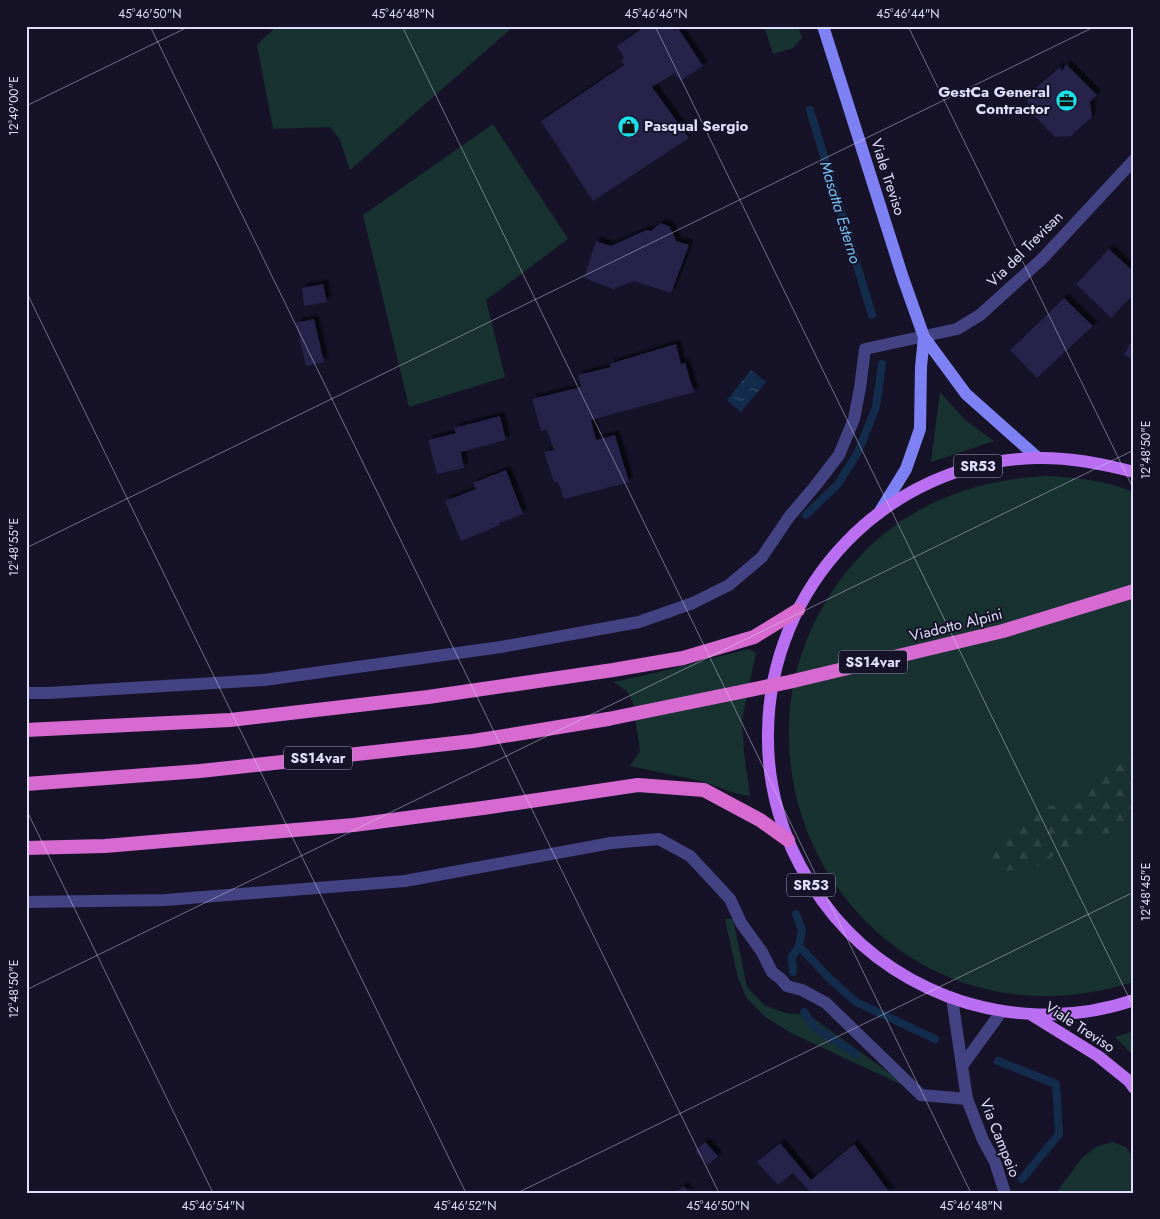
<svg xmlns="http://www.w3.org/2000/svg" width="1160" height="1219" viewBox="0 0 1160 1219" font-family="Jost,sans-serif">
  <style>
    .green { fill: #173230 }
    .forest { fill: url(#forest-firs) }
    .water { fill: url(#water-ripples) }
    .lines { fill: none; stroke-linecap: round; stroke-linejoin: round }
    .stream { stroke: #142c4c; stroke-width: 8 }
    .building { fill: #272148; filter: url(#shadow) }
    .minor { stroke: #434383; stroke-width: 12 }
    .secondary { stroke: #7e81f3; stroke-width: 12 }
    .primary { stroke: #ba6ff2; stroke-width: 12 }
    .trunk { stroke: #d66ad0; stroke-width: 14 }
    .trunk-bridge { stroke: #d66ad0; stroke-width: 14 }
    .ticks { fill: none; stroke: #e0defc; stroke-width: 1; stroke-opacity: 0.45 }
    .labels { text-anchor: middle; stroke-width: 4; stroke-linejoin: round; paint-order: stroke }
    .shield { fill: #161329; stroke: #a3a1bd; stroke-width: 1 }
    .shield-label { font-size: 14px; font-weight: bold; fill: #e0defc }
    .poi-label { font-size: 15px; font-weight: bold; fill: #e0defc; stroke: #161329; text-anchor: end }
    .street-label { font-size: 15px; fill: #e0defc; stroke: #161329 }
    .water-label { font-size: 16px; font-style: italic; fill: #76bff2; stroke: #161329 }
    .neatline { fill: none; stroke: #e0defc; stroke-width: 2 }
    .ticks-label { font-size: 12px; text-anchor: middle; fill: #e0defc }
  </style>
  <defs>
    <pattern id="forest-firs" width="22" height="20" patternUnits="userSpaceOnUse" patternTransform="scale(1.25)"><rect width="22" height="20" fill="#173230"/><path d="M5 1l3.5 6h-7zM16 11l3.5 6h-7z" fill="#2d4645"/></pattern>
    <pattern id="water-ripples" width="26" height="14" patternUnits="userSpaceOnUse" patternTransform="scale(1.25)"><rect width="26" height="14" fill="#142c4c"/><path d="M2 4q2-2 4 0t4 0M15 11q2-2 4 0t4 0" fill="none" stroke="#364a67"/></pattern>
    <filter id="shadow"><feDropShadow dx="4.5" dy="-4.5" stdDeviation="1" flood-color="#0009"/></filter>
  </defs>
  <rect width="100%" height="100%" fill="#161329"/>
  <path class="green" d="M277 26H514L350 170 340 140 330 127 273 129 257 45Z
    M764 26H798L802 38 793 48 773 54Z
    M493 124 568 239 486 300 505 377 409 407 363 215Z
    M940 392 965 420 994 441 931 462Z
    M1046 476C1076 477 1106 481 1134 492V982C1103 991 1073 997 1040 996 894 993 784 868 789 724 791 659 820 596 866 550 914 502 979 479 1046 476Z
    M749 649 756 653 742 720 744 752 750 796 738 794 701 781 630 766 640 751 633 703 627 691 613 682 659 672Z
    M725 919H733L747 987 764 1005 785 1013 798 1014 813 1018 913 1090 791 1033 764 1016 746 997 738 978Z
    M1134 1031V1056L1115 1037Z
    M1112 1142 1126 1147 1134 1159V1193H1056L1082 1158 1096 1147Z"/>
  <path class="forest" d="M1134 751V830L1127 828 1079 841 1033 868 990 872 993 849 1046 806 1078 804 1099 780Z"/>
  <path class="water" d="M751 370 766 382 741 412 727 400Z"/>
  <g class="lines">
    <path class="stream" d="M810 110 872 315
      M806 515 838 484 858 452 876 407 882 364
      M799 946 829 978 856 1002 935 1039
      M793 972 792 957 799 946 802 930 796 914
      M804 1012 814 1027 856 1054
      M998 1061 1056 1084 1059 1134 1022 1179"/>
  </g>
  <path class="building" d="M645 26H672L674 30 678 28 703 66 680 81 675 73 652 87 689 138 593 201 541 121 624 65 621 61 624 58 617 46Z
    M1066 64 1097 95 1090 102 1092 117 1071 136 1055 137 1034 115 1033 110 1029 108 1026 96 1060 67 1062 71Z
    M661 223 670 227 676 241 689 245 671 293 634 281 613 289 584 278 596 241 611 246 646 230 651 231Z
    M1109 249 1134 272V294L1111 318 1076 284Z
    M323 284 327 302 304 306 302 288Z
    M1064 298 1093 326 1037 378 1010 350Z
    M314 319 324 362 306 366 296 323Z
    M1134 337V361L1124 355Z
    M676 344 681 364 685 363 694 392 591 420 596 440 615 435 629 482 564 499 558 482H554L544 452 554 450 547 430 541 431 532 399 581 387 578 375 611 367 609 364Z
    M500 416 506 440 461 452 464 468 437 474 428 440 456 433 454 428Z
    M506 470 523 514 499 523 500 525 461 541 445 501 476 489 473 483Z
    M705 1142 718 1156 708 1165 695 1151Z
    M780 1143 811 1180 854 1144 890 1193H811L793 1173 778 1185 757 1162Z
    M684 1186 689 1193H674Z"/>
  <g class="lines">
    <path class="minor" d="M26 693H48L264 680 501 647 639 622 693 603 729 585 762 557 789 517 816 485 839 455 854 419 860 388 865 349 957 329 980 315 1042 259 1134 160
      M26 902 165 900 405 881 611 843 659 839 690 856 730 899 741 923 762 952 772 972 781 979 787 986 802 990 826 1003 921 1095 967 1099
      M952 998 962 1066 1002 1011
      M962 1066 967 1099 983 1140 995 1162 1005 1193"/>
    <path class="secondary" d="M823 26 903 278 924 337 966 394 1038 458
      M879 513 906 469 920 429 921 367 924 337"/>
    <path class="primary" d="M1134 472C1101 463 1069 457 1035 458 887 462 769 586 768 733 767 786 782 839 811 884 839 929 879 965 928 988 991 1018 1067 1023 1134 1000
      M1030 1014 1098 1056 1129 1081 1134 1088"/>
    <path class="trunk" d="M26 730 230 720 428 697 613 670 683 658 754 637 798 610
      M26 784 200 771 375 752 473 741 608 719
      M26 848 105 846 354 825 490 807 638 785 704 790 760 820 788 840"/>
    <path class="trunk-bridge" d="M608 719 789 682 1003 631 1134 591"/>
  </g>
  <path class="ticks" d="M150 26 719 1193M402 26 971 1193M655 26 1134 1008M908 26 1134 490M26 106 190 26M26 291 466 1193M26 548 1096 26M26 809 213 1193M26 990 1134 450M517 1193 1134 892"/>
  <defs>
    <symbol id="office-disc" viewBox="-11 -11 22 22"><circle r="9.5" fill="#1cdfea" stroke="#161329"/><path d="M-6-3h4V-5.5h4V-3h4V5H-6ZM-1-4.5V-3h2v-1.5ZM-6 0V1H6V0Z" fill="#111"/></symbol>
    <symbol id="shop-disc" viewBox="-11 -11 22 22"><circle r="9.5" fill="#1cdfea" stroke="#161329"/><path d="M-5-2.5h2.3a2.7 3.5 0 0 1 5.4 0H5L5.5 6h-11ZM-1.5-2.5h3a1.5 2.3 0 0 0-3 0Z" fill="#111"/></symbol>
  </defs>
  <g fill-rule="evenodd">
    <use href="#office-disc" x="1054" y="88" width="25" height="25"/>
    <use href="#shop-disc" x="616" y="114" width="25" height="25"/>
  </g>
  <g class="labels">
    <g class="shield">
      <rect x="954" y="454.5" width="48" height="23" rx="4"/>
      <rect x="839" y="650.5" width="68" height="23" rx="4"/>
      <rect x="284" y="746.5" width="68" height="23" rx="4"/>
      <rect x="787" y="873.5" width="48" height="23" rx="4"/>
    </g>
    <g class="shield-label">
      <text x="978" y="471">SR53</text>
      <text x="873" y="667">SS14var</text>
      <text x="318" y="763">SS14var</text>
      <text x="811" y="890">SR53</text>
    </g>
    <g class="poi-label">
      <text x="1050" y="97">GestCa General<tspan x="1050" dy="17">Contractor</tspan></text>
      <text x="644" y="131" text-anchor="start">Pasqual Sergio</text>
    </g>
    <g class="street-label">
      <text transform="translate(888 177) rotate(72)" y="5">Viale Treviso</text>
      <text transform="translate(1025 249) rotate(-45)" y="5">Via del Trevisan</text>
      <text transform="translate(956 625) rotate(-14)" y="5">Viadotto Alpini</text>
      <text transform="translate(1080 1027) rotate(33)" y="5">Viale Treviso</text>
      <text transform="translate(1000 1138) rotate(68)" y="5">Via Campeio</text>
    </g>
    <g class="water-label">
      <text transform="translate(841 212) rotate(73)" y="6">Masatta Esterno</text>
    </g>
  </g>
  <rect width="1160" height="1219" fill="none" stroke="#161329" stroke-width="55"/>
  <rect x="28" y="28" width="1104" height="1164" class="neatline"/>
  <g class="ticks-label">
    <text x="150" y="18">45°46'50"N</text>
    <text x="403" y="18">45°46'48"N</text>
    <text x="656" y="18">45°46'46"N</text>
    <text x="908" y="18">45°46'44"N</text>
    <text transform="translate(14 106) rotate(-90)" y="4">12°49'00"E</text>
    <text transform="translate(1146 450) rotate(-90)" y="4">12°48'50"E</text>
    <text transform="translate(14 547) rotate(-90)" y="4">12°48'55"E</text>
    <text transform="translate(1146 892) rotate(-90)" y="4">12°48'45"E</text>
    <text transform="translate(14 989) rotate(-90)" y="4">12°48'50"E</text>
    <text x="213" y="1210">45°46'54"N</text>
    <text x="465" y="1210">45°46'52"N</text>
    <text x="718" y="1210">45°46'50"N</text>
    <text x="971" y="1210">45°46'48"N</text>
  </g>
</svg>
